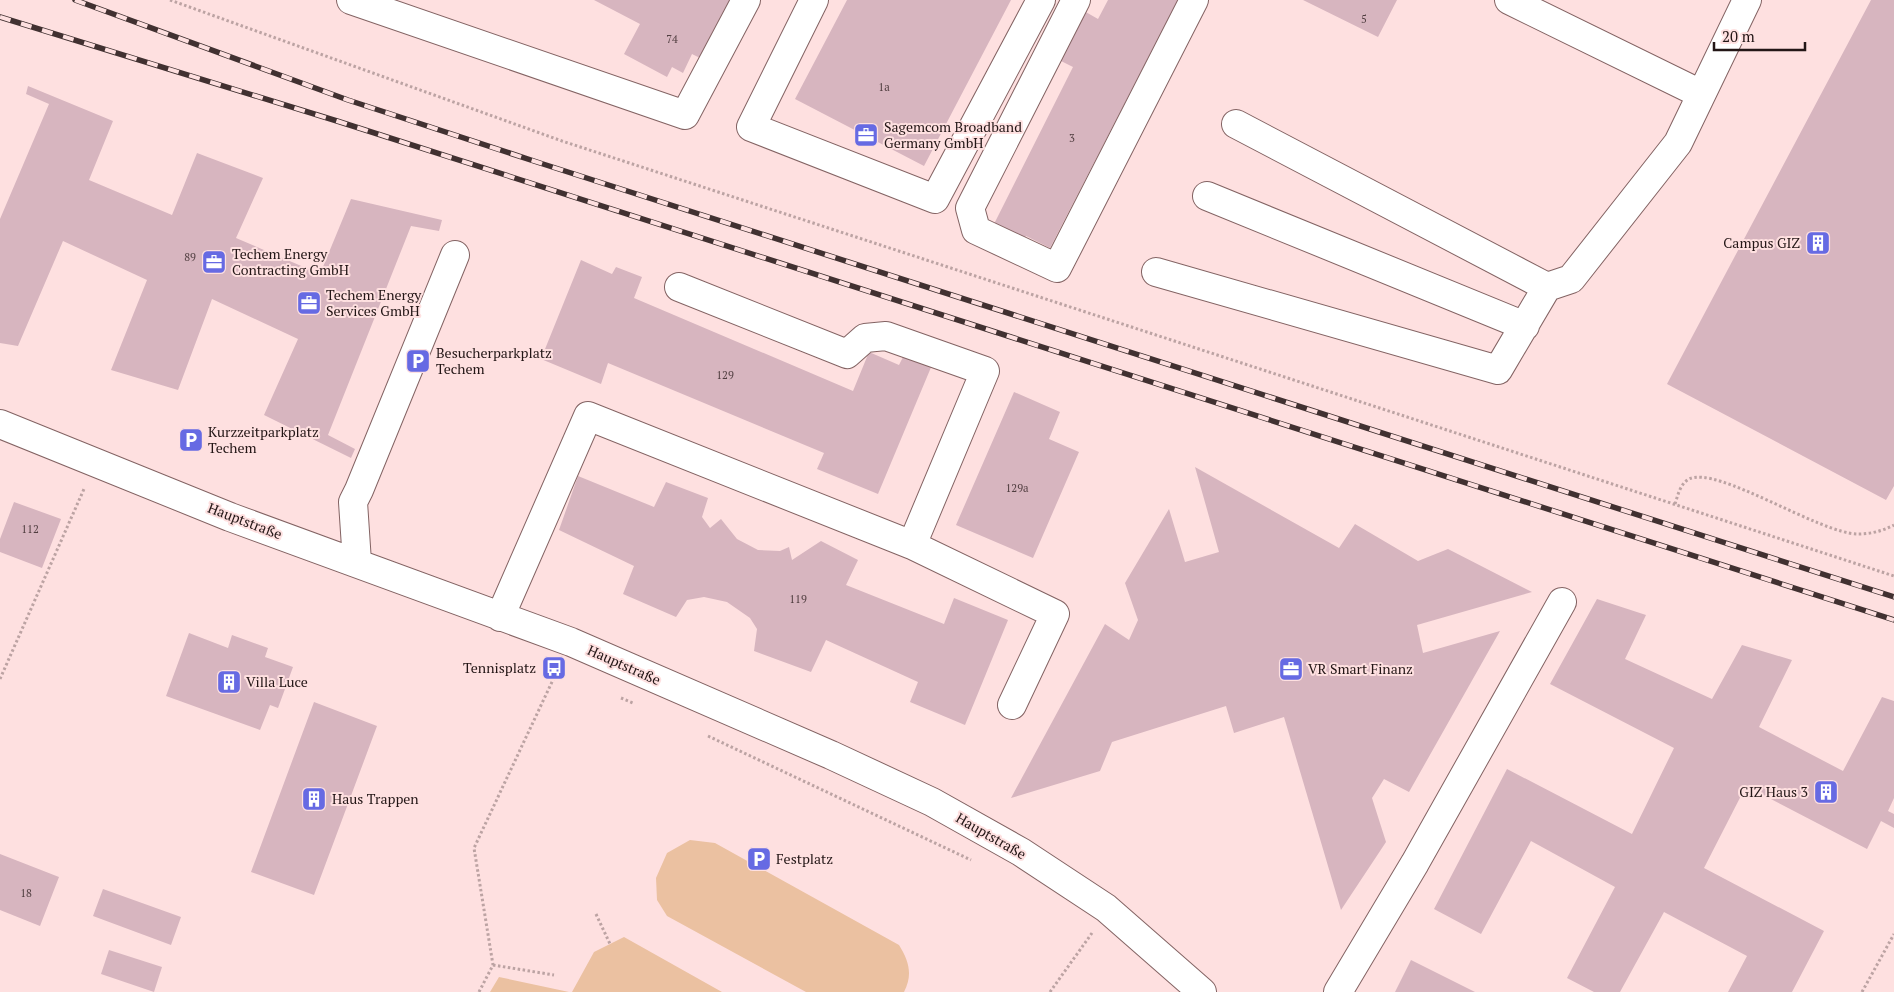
<svg xmlns="http://www.w3.org/2000/svg" width="1894" height="992" viewBox="0 0 1894 992" font-family="'PT Serif',serif">
  <style>
    .green { fill: #ebc1a1 }
    .building { fill: #d7b5bf }
    .lines { fill: none; stroke-linecap: round; stroke-linejoin: round }
    .minor-casing { stroke: #836363; stroke-width: 30 }
    .path { stroke: #bca3a3; stroke-width: 3; stroke-dasharray: 2.5 2.5; stroke-linecap: butt }
    .minor { stroke: #fff; stroke-width: 28 }
    .rail-casing { stroke: #413131; stroke-width: 5.5 }
    .rail { stroke: #fee0e0; stroke-width: 4; stroke-dasharray: 11; stroke-linecap: butt }
    .labels { text-anchor: middle; stroke-width: 4; stroke-linejoin: round; paint-order: stroke }
    .number-label { font-size: 11px; fill: #503e40 }
    .poi-label { font-size: 14px; fill: #231616; stroke: #fee0e0; text-anchor: start }
    .street-label { font-size: 14px; fill: #231616; stroke: #fee0e0 }
  </style>
  <rect width="100%" height="100%" fill="#fee0e0"/>
  <path class="green" d="M690 840 715 843 899 945C909 961 913 975 904 992H806L667 916 657 900 656 878 667 853Z
    M624 937 722 992H572L594 952Z
    M499 977 569 992H490Z"/>
  <path class="building" d="M594 0H733L702 59 692 54 683 73 672 67 667 77 624 54 640 24Z
    M847 0H1011L924 166 795 99Z
    M1108 0H1178L1050 248 1026 236 1024 239 994 224 1073 67 1057 59 1084 11 1098 19Z
    M1303 0H1397L1378 37Z
    M1871 0H1894V486L1886 500 1667 384Z
    M28 86 113 121 89 180 172 215 197 153 263 178 236 238 320 274 351 199 442 220 439 231 411 226 328 435 355 449 351 458 264 415 298 339 212 299 178 390 111 370 147 280 63 241 18 346 0 343V219L49 104 26 94Z
    M581 260 612 274 616 267 642 277 634 298 853 391 869 352 899 365 905 353 932 365 878 494 817 469 824 453 608 363 601 384 541 359Z
    M1014 392 1060 412 1049 439 1079 452 1033 558 956 525Z
    M1195 467 1339 548 1355 524 1418 561 1448 549 1532 592 1417 625 1423 653 1500 631 1409 792 1384 779 1372 798 1386 842 1341 910 1284 717 1234 733 1226 706 1112 742 1100 771 1011 798 1105 624 1129 640 1138 620 1125 583 1169 509 1185 562 1219 552Z
    M578 476 654 507 666 482 708 498 702 517 710 528 721 519 737 539 758 550 780 551 789 547 792 560 821 541 858 560 846 585 944 624 954 598 1008 620 965 725 910 702 918 682 826 640 811 672 754 651 757 629 750 618 727 602 704 597 687 600 676 617 623 594 634 566 559 530Z
    M14 502 61 519 42 568 0 552V539Z
    M1597 599 1646 615 1625 659 1712 699 1742 645 1792 660 1759 727 1843 771 1882 697 1894 701V798L1888 811 1894 814V828L1881 821 1867 849 1746 786 1704 868 1824 931 1792 992H1728L1747 956 1664 912 1620 992H1594L1567 978 1615 887 1531 841 1481 934 1434 909 1507 769 1632 834 1674 748 1550 684Z
    M189 633 228 648 232 635 268 648 265 657 293 667 278 708 270 705 260 730 166 696Z
    M314 702 377 726 314 895 251 872Z
    M0 854 59 877 40 926 0 910Z
    M103 889 181 917 171 945 93 916Z
    M109 950 162 967 154 992 101 974Z
    M1411 960 1475 992H1395Z"/>
  <g class="lines">
    <defs>
      <path id="minor" d="M351 0 685 115 746 0
        M814 0 751 127 935 199 1041 0
        M1076 0 970 208 976 230 1057 268 1194 0
        M1509 0 1701 94
        M1236 124 1547 287 1571 279 1678 143 1747 0
        M1207 196 1525 326
        M1156 272 1498 370 1547 287
        M0 424 230 517 571 642 831 755 932 802 1021 852 1106 908 1202 992
        M912 545 1055 614 1012 705
        M357 562 353 502 359 490 455 255
        M500 617 588 416 912 545 985 371 886 336 865 338 847 354 679 287
        M1338 992 1415 863 1562 602"/>
    </defs>
    <use href="#minor" class="minor-casing"/>
    <path class="path" d="M170 0 562 141 1894 576
      M1675 504C1678 495 1680 484 1689 479 1717 465 1820 534 1858 534 1871 534 1882 531 1894 525
      M0 679 84 489
      M621 698 633 703
      M708 736 971 860
      M596 914 610 944
      M493 965 554 975
      M479 992 493 965 474 848 559 667
      M1050 992 1092 933
      M1862 992 1894 934"/>
    <use href="#minor" class="minor"/>
    <defs>
      <path id="rail" d="M75 0 348 100 543 164 1894 597
        M0 17 337 121 1894 620"/>
    </defs>
    <use href="#rail" class="rail-casing"/>
    <use href="#rail" class="rail"/>
  </g>
  <defs>
    <symbol id="office-square" viewBox="-11 -11 22 22"><rect x="-9" y="-9" width="18" height="18" rx="4" fill="#666ae3" stroke="#fee0e0"/><path d="M-6-3h4V-5.5h4V-3h4V5H-6ZM-1-4.5V-3h2v-1.5ZM-6 0V1H6V0Z" fill="#fff"/></symbol>
    <symbol id="building-square" viewBox="-11 -11 22 22"><rect x="-9" y="-9" width="18" height="18" rx="4" fill="#666ae3" stroke="#fee0e0"/><path d="M-4-6H4V6H1V3H-1V6H-4ZM-2.5-4.3h1.7v1.8h-1.7ZM.8-4.3h1.7v1.8H.8ZM-2.5-1h1.7V.8h-1.7ZM.8-1h1.7V.8H.8Z" fill="#fff"/></symbol>
    <symbol id="parking-square" viewBox="-11 -11 22 22"><rect x="-9" y="-9" width="18" height="18" rx="4" fill="#666ae3" stroke="#fee0e0"/><path d="M-3.5-5.5H1a3.5 3.5 0 0 1 0 7H-1V5.5H-3.5ZM-1-3.4V-.6H.8a1.4 1.4 0 0 0 0-2.8Z" fill="#fff"/></symbol>
    <symbol id="bus-square" viewBox="-11 -11 22 22"><rect x="-9" y="-9" width="18" height="18" rx="4" fill="#666ae3" stroke="#fee0e0"/><path d="M-5-6H5V4H4V6H2V4H-2V6H-4V4H-5ZM-3.5-4V0h7V-4ZM-3.5 1.2v1.5H-2V1.2ZM2 1.2v1.5H3.5V1.2Z" fill="#fff"/></symbol>
  </defs>
  <g fill-rule="evenodd">
    <use href="#office-square" x="852" y="121" width="28" height="28"/>
    <use href="#building-square" x="1804" y="229" width="28" height="28"/>
    <use href="#office-square" x="200" y="248" width="28" height="28"/>
    <use href="#office-square" x="295" y="289" width="28" height="28"/>
    <use href="#parking-square" x="404" y="347" width="28" height="28"/>
    <use href="#parking-square" x="177" y="426" width="28" height="28"/>
    <use href="#bus-square" x="540" y="654" width="28" height="28"/>
    <use href="#office-square" x="1277" y="655" width="28" height="28"/>
    <use href="#building-square" x="215" y="668" width="28" height="28"/>
    <use href="#building-square" x="1812" y="778" width="28" height="28"/>
    <use href="#building-square" x="300" y="785" width="28" height="28"/>
    <use href="#parking-square" x="745" y="845" width="28" height="28"/>
  </g>
  <g class="labels">
    <g class="number-label">
      <text x="1364" y="23">5</text>
      <text x="672" y="43">74</text>
      <text x="884" y="91">1a</text>
      <text x="1072" y="142">3</text>
      <text x="190" y="261">89</text>
      <text x="725" y="379">129</text>
      <text x="1017" y="492">129a</text>
      <text x="30" y="533">112</text>
      <text x="798" y="603">119</text>
      <text x="26" y="897">18</text>
    </g>
    <g class="poi-label">
      <text x="884" y="132">Sagemcom Broadband<tspan x="884" dy="16">Germany GmbH</tspan></text>
      <text x="1800" y="248" text-anchor="end">Campus GIZ</text>
      <text x="232" y="259">Techem Energy<tspan x="232" dy="16">Contracting GmbH</tspan></text>
      <text x="326" y="300">Techem Energy<tspan x="326" dy="16">Services GmbH</tspan></text>
      <text x="436" y="358">Besucherparkplatz<tspan x="436" dy="16">Techem</tspan></text>
      <text x="208" y="437">Kurzzeitparkplatz<tspan x="208" dy="16">Techem</tspan></text>
      <text x="536" y="673" text-anchor="end">Tennisplatz</text>
      <text x="1308" y="674">VR Smart Finanz</text>
      <text x="246" y="687">Villa Luce</text>
      <text x="1808" y="797" text-anchor="end">GIZ Haus 3</text>
      <text x="332" y="804">Haus Trappen</text>
      <text x="776" y="864">Festplatz</text>
    </g>
    <g class="street-label">
      <text transform="translate(245 521) rotate(21)" y="5">Hauptstraße</text>
      <text transform="translate(624 665) rotate(24)" y="5">Hauptstraße</text>
      <text transform="translate(991 836) rotate(30)" y="5">Hauptstraße</text>
    </g>
  </g>
  <path d="M1714 42v8h91v-8" fill="none" stroke="#231616" stroke-width="2.5"/>
  <text x="1722" y="42" font-size="15" fill="#231616" stroke="#fee0e0" stroke-width="4" paint-order="stroke">20 m</text>
</svg>
